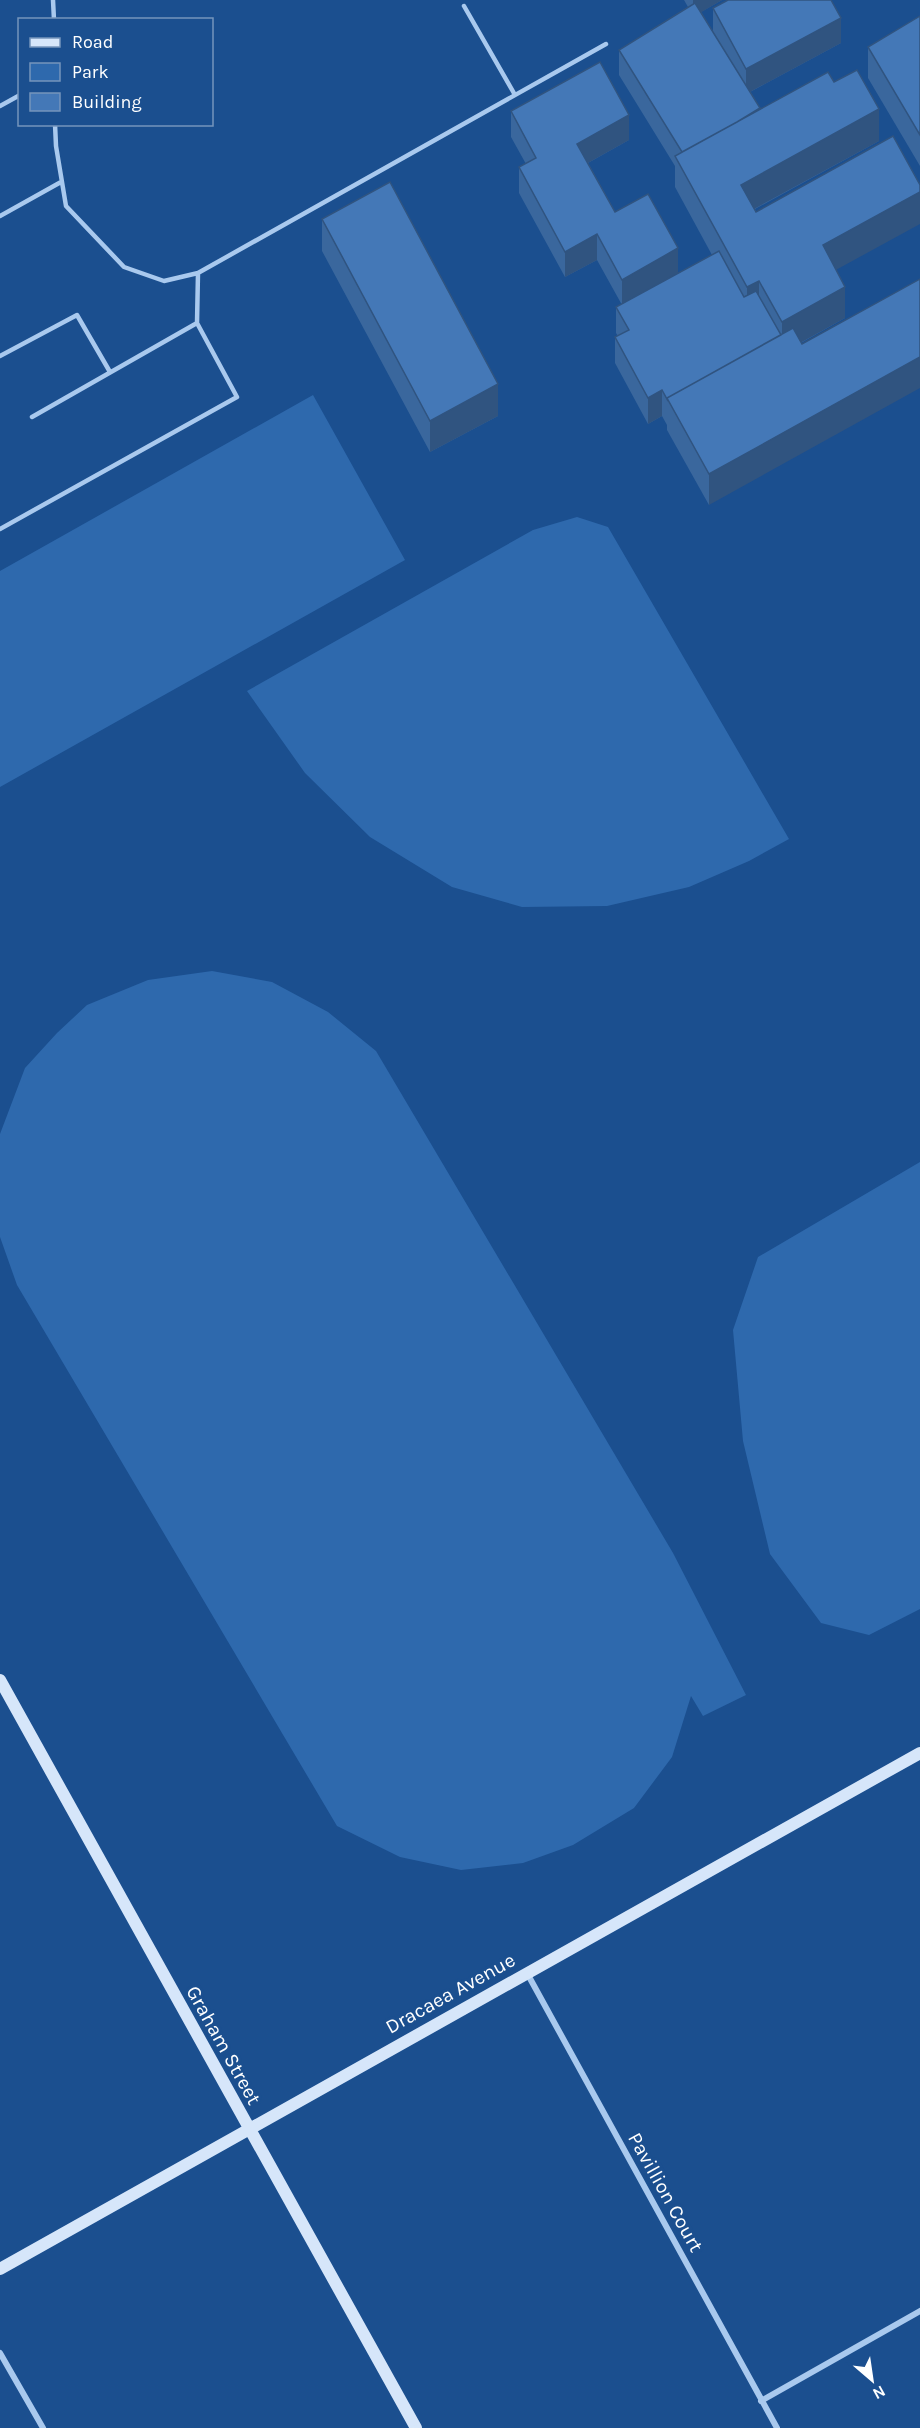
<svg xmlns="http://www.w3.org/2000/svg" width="920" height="2428" viewBox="0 0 920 2428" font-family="Karla,sans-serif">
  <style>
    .green { fill: #2e69ad }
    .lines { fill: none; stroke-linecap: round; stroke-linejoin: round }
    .lane { stroke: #a9c9ee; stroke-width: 4.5 }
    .street { stroke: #a9c9ee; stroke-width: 6 }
    .secondary { stroke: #d6e6fa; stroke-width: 12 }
    .wall { fill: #3a679d }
    .shaded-wall { fill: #305480 }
    .building { fill: #4478b7; stroke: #305480; stroke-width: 1.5 }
    .labels { text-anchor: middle; stroke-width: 6; stroke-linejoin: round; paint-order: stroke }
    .street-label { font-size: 20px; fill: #fff; stroke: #1b4f8f }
  </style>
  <rect width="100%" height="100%" fill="#1b4f8f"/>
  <path class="green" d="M313 395 405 560 0 787V571Z
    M577 517 608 527 789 839 749 861 689 887 607 906 522 907 452 887 370 837 305 773 247 691 533 530Z
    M212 971 272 982 328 1012 376 1051 673 1553 746 1695 703 1716 691 1696 672 1757 634 1808 573 1845 523 1863 461 1870 400 1857 337 1826 17 1285 0 1237V1134L25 1068 57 1033 87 1005 148 980Z
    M920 1162V1609L869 1635 821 1623 770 1554 743 1441 733 1330 758 1257Z"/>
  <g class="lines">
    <path class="lane" d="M53 0 54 20
      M464 6 515 95
      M0 106 20 95
      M55 124 56 146 66 206 124 267 164 281 198 273 606 44
      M0 216 61 182
      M0 356 77 315 110 372
      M32 417 197 323
      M0 529 237 397 197 323 198 273"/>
    <path class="street" d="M527 1973 777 2428
      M0 2353 43 2428
      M761 2401 920 2311"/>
    <path class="secondary" d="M0 1680 416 2428
      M0 2269 920 1753"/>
  </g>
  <path class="wall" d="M684 0H722L701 12 713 32V8L841 43 750 92 760 109 834 82 879 141 755 209 756 212 836 270 845 318 801 343 709 505 667 430V425L662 416 648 424 615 363V337L618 336 616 333V307L622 305 597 260 565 277 519 193V167L526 164 511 137V111L629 140 588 163 615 212 678 274 712 255 675 187V166L619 75V50L688 7Z
    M920 16V166L868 78V47Z
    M322 219 498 416 430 452 322 251Z"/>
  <path class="shaded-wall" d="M693 0H722L693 17Z
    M841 18V43L746 94V69Z
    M879 109V141L741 216V185Z
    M629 115V140L577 169V144Z
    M920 192V224L823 277V245Z
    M597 234V260L565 277V252Z
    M678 248V274L622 305V280Z
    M759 281V312L747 319V287Z
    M845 287V318L782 353V322Z
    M920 357V388L709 505V474Z
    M498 384V416L430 452V421Z
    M662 390V416L648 424V398Z"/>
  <path class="building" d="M728 0H831L841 18 746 69 713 8Z
    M695 3 760 108 737 122 682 152 619 50Z
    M920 16V135L868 47Z
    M600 62 629 115 577 144 615 212 648 194 678 248 622 280 597 234 565 252 519 167 536 158 511 111Z
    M857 70 879 109 741 185 756 212 893 136 920 185V192L823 245 845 287 782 322 759 281 747 287 675 156 828 72 834 82Z
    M390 182 498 384 430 421 322 219Z
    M719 251 744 297 756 291 781 335 667 398V399L662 390 648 398 615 337 629 330 616 307Z
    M920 279V357L709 474 667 398 793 328 802 344Z"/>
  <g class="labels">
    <g class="street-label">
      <text transform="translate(450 1993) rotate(-29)" y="7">Dracaea Avenue</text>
      <text transform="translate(224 2045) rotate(61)" y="7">Graham Street</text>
      <text transform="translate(666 2192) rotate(61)" y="7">Pavillion Court</text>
    </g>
  </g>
  <rect x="18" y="18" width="195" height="108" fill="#1b4f8f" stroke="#7695bc" stroke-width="1.5"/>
  <rect x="30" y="38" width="30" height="9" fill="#d6e6fa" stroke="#7695bc" stroke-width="1.5"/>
  <text x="72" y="48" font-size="18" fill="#ffffff">Road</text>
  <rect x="30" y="63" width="30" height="18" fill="#2e69ad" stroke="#7695bc" stroke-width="1.5"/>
  <text x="72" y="78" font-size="18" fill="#ffffff">Park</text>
  <rect x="30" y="93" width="30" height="18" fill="#4478b7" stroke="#7695bc" stroke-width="1.5"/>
  <text x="72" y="108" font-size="18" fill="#ffffff">Building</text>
  <g transform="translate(872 2380) rotate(151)" stroke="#1b4f8f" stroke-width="4.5" paint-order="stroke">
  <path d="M0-4.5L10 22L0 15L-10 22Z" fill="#ffffff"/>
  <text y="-9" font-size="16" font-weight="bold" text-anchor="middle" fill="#ffffff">N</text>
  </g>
</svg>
